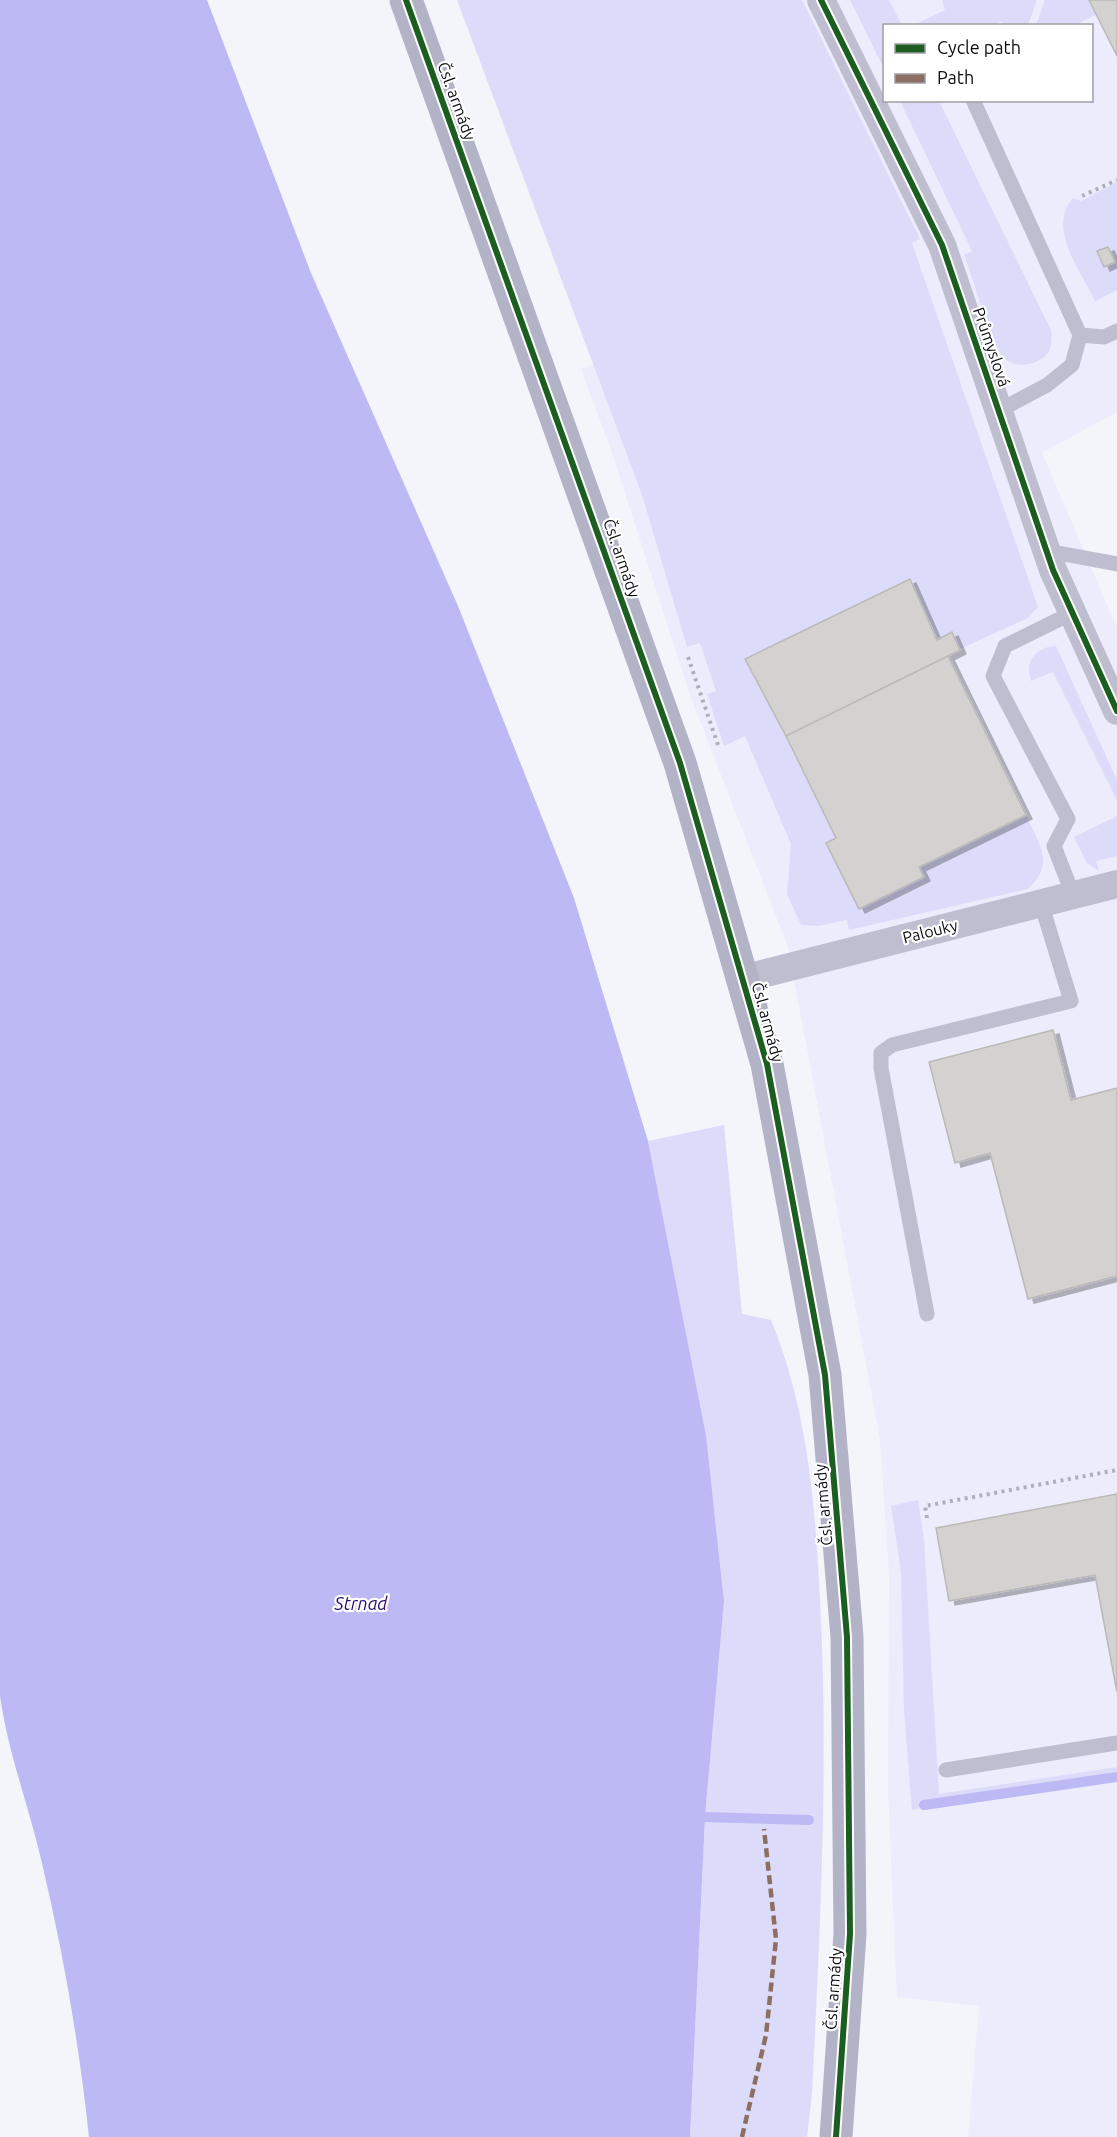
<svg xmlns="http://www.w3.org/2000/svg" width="1117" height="2137" viewBox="0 0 1117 2137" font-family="Ubuntu,sans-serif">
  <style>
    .built { fill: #ececfc; fill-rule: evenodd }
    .green { fill: #dcdcfa }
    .water { fill: #bcb9f5 }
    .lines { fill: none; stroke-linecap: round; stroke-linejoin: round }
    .stream { stroke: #bcb9f5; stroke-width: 10 }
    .building { fill: #d4d2d1; stroke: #bab9b8; stroke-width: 1.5; filter: url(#shadow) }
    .path { stroke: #afafbb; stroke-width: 4; stroke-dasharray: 3 4.5; stroke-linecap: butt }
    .lane { stroke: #bebed0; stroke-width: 15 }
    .street { stroke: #bebed0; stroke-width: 28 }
    .secondary { stroke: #b3b3c8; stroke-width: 33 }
    .quiet { stroke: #8d6e63; stroke-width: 4.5; stroke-dasharray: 9 4.5; stroke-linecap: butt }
    .cycleway-casing { stroke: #fff; stroke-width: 10 }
    .cycleway { stroke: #1b5e20; stroke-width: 6 }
    .labels { text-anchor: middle; stroke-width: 4.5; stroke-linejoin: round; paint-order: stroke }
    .street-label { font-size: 16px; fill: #0c0c13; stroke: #fff }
    .water-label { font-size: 18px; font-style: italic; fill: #2a0e6e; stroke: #fff }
  </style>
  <defs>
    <filter id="shadow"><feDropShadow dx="6" dy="4" stdDeviation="0" flood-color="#0004"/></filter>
  </defs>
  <rect width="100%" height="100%" fill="#f4f4fb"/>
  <path class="built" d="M802 0H1117V412L1042 453 1117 628V2137H968L979 2006 897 1997 888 1790 889 1574 880 1439 788 947 690 695 611 450 581 369 919 239ZM884 26H1092V100H884Z"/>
  <path class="green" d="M457 0H802L920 239 912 243 1038 607 1028 618 960 649 952 633 938 639 910 579 747 658 836 838 826 843 859 909 923 877 919 867 1026 815C1039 845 1056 863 1028 889L849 930 847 920 818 926 801 925 787 894 791 844 745 736 724 746 707 694 716 691 700 643 687 647 642 495Z
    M850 0H889L902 25 884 26V69Z
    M942 0H1037L1028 25H1004L1002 21 993 25H914L945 10Z
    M1045 0H1089L1096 15 1075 25H1036Z
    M900 101H939L1051 330C1053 342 1051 353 1041 359 1030 367 1011 367 1002 356 991 342 972 275 964 255L972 251Z
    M1117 182V290L1095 301C1081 271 1046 228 1073 198L1081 201Z
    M1056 646 1117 780V800L1053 672 1031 681C1024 662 1036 647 1056 646Z
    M1117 816V856L1096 861 1099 871 1087 863 1074 837Z
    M724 1125 742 1314 771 1320C808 1410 815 1504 820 1600 829 1765 820 1930 812 2094L807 2137H690L705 1817 724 1601 706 1435 648 1141Z
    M918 1500 924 1539 939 1794 1117 1767V1775L912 1810 904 1711 901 1572 891 1506Z"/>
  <path class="water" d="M0 0H207L311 273 458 606 574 898 648 1141 706 1435 724 1601 705 1817 690 2137H89C79 2043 63 1951 41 1859 28 1804 8 1752 0 1696Z"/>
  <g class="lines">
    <path class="stream" d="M924 1805 1117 1777
      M705 1817 809 1820"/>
  </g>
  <path class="building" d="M1089 0H1117V56Z
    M1108 247 1115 262 1104 267 1097 251Z
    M910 579 937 640 952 632 960 650 786 736 745 659Z
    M948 656 1026 815 919 867 924 877 859 909 826 843 836 838 786 736Z
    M1053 1030 1071 1100 1117 1088V1276L1028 1299 990 1153 955 1163 929 1062Z
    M1117 1494V1692L1095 1575 949 1601 936 1528Z"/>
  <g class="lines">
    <path class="path" d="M1082 196 1117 180
      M688 657 718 745
      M927 1518 925 1506 1117 1470"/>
    <path class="lane" d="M973 100 1080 335 1072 365 1047 385 1000 410
      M1080 335 1104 337 1117 331
      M1047 551 1117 564
      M1073 895 1054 846 1068 819 993 676 1005 646 1074 612
      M927 1314 881 1068V1053L892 1045 1071 1001 1041 903
      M946 1770 1117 1743"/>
    <path class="street" d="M821 0 942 245 1053 570 1117 711
      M742 979 1117 884"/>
    <path class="secondary" d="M406 0 680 763 767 1064 825 1375 847 1637 850 1934 836 2137"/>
    <path class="quiet" d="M742 2137 766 2035 776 1939 764 1829"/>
    <defs>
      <path id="cycleway" d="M406 0 680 763 767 1064 825 1375 847 1637 850 1934 836 2137
        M821 0 942 245 1053 570 1117 711"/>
    </defs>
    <use href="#cycleway" class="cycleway-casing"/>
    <use href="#cycleway" class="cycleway"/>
  </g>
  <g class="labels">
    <g class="street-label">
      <text transform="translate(457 101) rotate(70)" y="6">Čsl. armády</text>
      <text transform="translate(992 347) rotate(71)" y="6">Průmyslová</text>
      <text transform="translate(622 558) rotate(71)" y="6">Čsl. armády</text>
      <text transform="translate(930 931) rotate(-14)" y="6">Palouky</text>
      <text transform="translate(768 1022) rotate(75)" y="6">Čsl. armády</text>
      <text transform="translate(823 1505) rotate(-95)" y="6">Čsl. armády</text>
      <text transform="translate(833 1989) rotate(-86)" y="6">Čsl. armády</text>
    </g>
    <g class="water-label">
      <text x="361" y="1610">Strnad</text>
    </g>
  </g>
  <rect x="883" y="24" width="210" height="78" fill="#ffffff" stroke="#9e9ea1" stroke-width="1.5"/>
  <rect x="895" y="44" width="30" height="9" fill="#1b5e20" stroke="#9e9ea1" stroke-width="1.5"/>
  <text x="937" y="54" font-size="18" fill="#0c0c13">Cycle path</text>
  <rect x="895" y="74" width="30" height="9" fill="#8d6e63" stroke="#9e9ea1" stroke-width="1.5"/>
  <text x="937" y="84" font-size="18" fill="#0c0c13">Path</text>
</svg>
